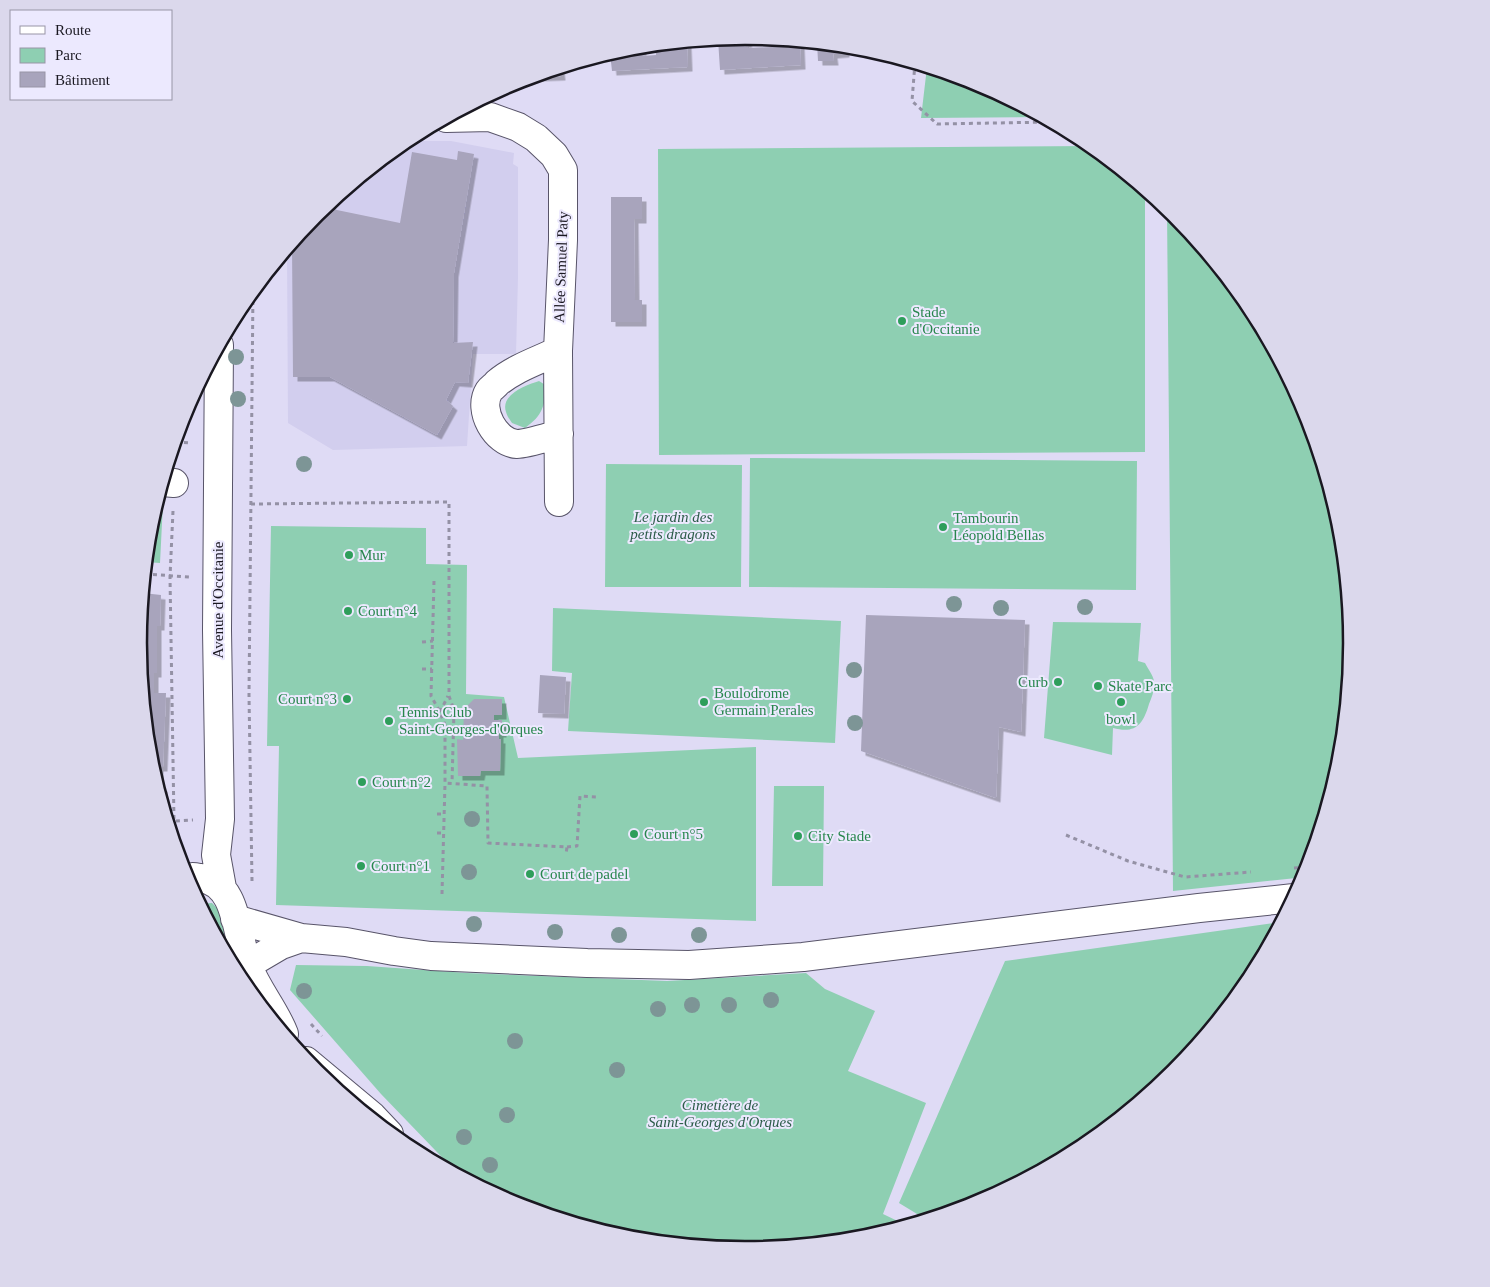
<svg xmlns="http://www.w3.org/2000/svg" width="1490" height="1287" viewBox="0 0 1490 1287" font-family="'Times New Roman',serif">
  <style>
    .built { fill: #d2ceee }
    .green { fill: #8ecfb2 }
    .building { fill: #a8a4bc; filter: url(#shadow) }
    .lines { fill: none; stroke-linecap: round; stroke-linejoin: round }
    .minor-casing { stroke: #585469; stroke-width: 30 }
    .path { stroke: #9491a5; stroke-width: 3; stroke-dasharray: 4 4; stroke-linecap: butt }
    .minor { stroke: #fff; stroke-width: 28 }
    .tree { fill: #7d9596 }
    .leisure-dot { fill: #2e9e5b; stroke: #ece9fe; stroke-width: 2 }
    .labels { text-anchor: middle; stroke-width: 4; stroke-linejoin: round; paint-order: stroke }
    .street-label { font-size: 15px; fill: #1a1821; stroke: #ece9fe }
    .leisure-label { font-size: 15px; fill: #27864d; stroke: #ece9fe; text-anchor: start }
    .park-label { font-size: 15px; font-style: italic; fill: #2c5c49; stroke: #ece9fe }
    .rim { fill: none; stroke: #1a1821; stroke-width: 2.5 }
  </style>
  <defs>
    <filter id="shadow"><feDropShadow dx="4.5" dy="4.5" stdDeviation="0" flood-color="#0004"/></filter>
  </defs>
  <rect width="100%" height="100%" fill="#dfdbf5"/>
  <path class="built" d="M405 141H451L514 153 513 164 518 167V277L516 354H473L467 446 333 450 288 423 287 249 316 214Z"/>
  <path class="green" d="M927 67 978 83 1043 117 921 118Z
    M1092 146 1145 190V452L659 455 658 149Z
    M1167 208 1175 214 1250 306 1306 411 1341 525 1352 644 1341 762 1306 877 1173 891Z
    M539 381 547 386C544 407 543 415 525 428L512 423C510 420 507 416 506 412 500 394 527 385 539 381Z
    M750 458 1137 461 1136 590 749 587Z
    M606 464 742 465 741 587H605Z
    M156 503H163L160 563 146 562 149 525Z
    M271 526 426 528V564L467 565 466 694 504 697 518 758 756 747V921L276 905 279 746H267Z
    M553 608 841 621 835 743 568 731 572 673 552 671Z
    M1053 622 1141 623 1138 661 1145 663C1148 669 1153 675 1154 681 1155 689 1152 697 1149 704 1143 725 1135 734 1113 728L1112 755 1044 738Z
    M774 786H824L823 886H772Z
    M212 903 222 913 226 935V954L199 904Z
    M1281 922 1250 981 1174 1073 1082 1149 977 1205 927 1220 899 1203 1005 961Z
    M296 965 367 966 467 973 667 981 806 973 825 989 875 1011 848 1071 926 1103 883 1214 908 1226 863 1239 745 1251 626 1239 512 1204 461 1177 381 1094 290 990Z"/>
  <path class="building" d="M747 36 748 48 771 47V39L800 42 801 65 720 70 718 39Z
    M687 42 688 67 612 71 610 53 627 48 642 46V56L656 55 655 45Z
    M817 43 844 46 845 53 833 54 834 61H818Z
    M560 68 561 76 534 77V76Z
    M458 151 474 154 454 273 453 343 473 342 468 383 455 382 446 400 453 406 437 435 330 377H293L292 243 316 214 331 201 332 209 400 223 412 152 457 160Z
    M611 197H642V219H634L635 300H642V322H611Z
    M143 593 161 595 160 626H157V673H154V693H166L163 767H159V787H163L162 804 149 762 138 643Z
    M866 615 1025 620 1021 732 999 727 996 798 861 751Z
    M540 675 566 677 564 714 538 713Z
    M474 699H502V715H494V720H502V733H499V739H501L500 771H481L480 776H458L457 739 463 740 464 709Z"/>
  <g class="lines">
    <defs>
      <path id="minor" d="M446 118 490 117 518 127 536 138 554 155 563 170V240L558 351 559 502
        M219 345 217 630 220 819 216 855 222 888
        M558 351C537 361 515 368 497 383 495 386 491 388 489 391 477 410 496 443 517 444 527 444 548 437 559 434
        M162 482 174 483
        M185 879C191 876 195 877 200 878 239 882 236 938 248 966 257 990 275 1010 284 1034
        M235 919 301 938 346 942 394 951 431 956 587 963 689 965 803 957 1199 908 1294 898
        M247 965 281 945 301 938
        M306 1061 372 1116 389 1134"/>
    </defs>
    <use href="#minor" class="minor-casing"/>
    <path class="path" d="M915 63 912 101 937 124 1051 122
      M176 442 190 443
      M176 455 177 436
      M251 504 449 502V696L454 710 452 783
      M173 511 170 577 174 821 193 820
      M145 574 189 577
      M434 581 431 696 440 712 445 725V783L487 786 488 843 567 847 566 854
      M422 642 433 641
      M422 669H432
      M440 712 448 696
      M437 814H444
      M437 833H444
      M1066 835 1128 861 1185 877 1251 872
      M174 844V821
      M567 847 577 846 580 796 597 797
      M1294 868 1309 867
      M252 881 249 695 253 290
      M442 894 445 783
      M311 1024 322 1036"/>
    <use href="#minor" class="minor"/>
  </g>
  <g class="tree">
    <circle cx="236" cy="357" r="8"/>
    <circle cx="238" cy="399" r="8"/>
    <circle cx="304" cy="464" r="8"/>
    <circle cx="954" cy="604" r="8"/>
    <circle cx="1085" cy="607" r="8"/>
    <circle cx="1001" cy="608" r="8"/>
    <circle cx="854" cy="670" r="8"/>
    <circle cx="855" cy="723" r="8"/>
    <circle cx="472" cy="819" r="8"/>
    <circle cx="469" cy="872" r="8"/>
    <circle cx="474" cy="924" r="8"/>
    <circle cx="555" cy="932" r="8"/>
    <circle cx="619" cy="935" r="8"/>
    <circle cx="699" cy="935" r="8"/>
    <circle cx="304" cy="991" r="8"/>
    <circle cx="771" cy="1000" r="8"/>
    <circle cx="692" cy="1005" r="8"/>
    <circle cx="729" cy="1005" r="8"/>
    <circle cx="658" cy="1009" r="8"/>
    <circle cx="515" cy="1041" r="8"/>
    <circle cx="617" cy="1070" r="8"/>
    <circle cx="507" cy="1115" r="8"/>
    <circle cx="464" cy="1137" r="8"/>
    <circle cx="490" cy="1165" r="8"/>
  </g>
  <g class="leisure-dot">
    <circle cx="902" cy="321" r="5"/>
    <circle cx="943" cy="527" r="5"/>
    <circle cx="349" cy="555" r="5"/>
    <circle cx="348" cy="611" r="5"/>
    <circle cx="1058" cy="682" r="5"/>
    <circle cx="1098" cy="686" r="5"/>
    <circle cx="347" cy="699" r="5"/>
    <circle cx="704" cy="702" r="5"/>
    <circle cx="1121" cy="702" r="5"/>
    <circle cx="389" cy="721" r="5"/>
    <circle cx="362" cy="782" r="5"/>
    <circle cx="634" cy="834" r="5"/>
    <circle cx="798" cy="836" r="5"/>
    <circle cx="361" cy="866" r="5"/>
    <circle cx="530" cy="874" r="5"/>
  </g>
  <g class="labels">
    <g class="street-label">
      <text transform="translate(561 267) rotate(-88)" y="5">Allée Samuel Paty</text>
      <text transform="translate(218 600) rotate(-90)" y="5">Avenue d'Occitanie</text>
    </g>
    <g class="leisure-label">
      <text x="912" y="317">Stade<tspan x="912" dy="17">d'Occitanie</tspan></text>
      <text x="953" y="523">Tambourin<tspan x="953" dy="17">Léopold Bellas</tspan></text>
      <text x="359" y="560">Mur</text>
      <text x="358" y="616">Court n°4</text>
      <text x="1048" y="687" text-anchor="end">Curb</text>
      <text x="1108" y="691">Skate Parc</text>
      <text x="714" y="698">Boulodrome<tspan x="714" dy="17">Germain Perales</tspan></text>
      <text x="337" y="704" text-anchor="end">Court n°3</text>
      <text x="399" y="717">Tennis Club<tspan x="399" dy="17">Saint-Georges-d'Orques</tspan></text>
      <text x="1121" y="724" text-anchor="middle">bowl</text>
      <text x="372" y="787">Court n°2</text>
      <text x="644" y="839">Court n°5</text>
      <text x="808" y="841">City Stade</text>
      <text x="371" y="871">Court n°1</text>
      <text x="540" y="879">Court de padel</text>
    </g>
    <g class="park-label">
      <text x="673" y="522">Le jardin des<tspan x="673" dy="17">petits dragons</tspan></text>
      <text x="720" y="1110">Cimetière de<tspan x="720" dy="17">Saint-Georges d'Orques</tspan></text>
    </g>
  </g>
  <path d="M0 0H1490V1287H0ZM147 643a598 598 0 1 1 1196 0a598 598 0 1 1-1196 0Z" fill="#dbd8ec" fill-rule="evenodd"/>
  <path class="rim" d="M147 643a598 598 0 1 1 1196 0a598 598 0 1 1-1196 0Z"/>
  <rect x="10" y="10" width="162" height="90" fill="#ece9fe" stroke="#9895a6"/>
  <rect x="20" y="26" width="25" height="8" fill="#ffffff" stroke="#9895a6"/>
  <text x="55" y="35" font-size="15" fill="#1a1821">Route</text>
  <rect x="20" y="48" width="25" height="15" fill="#8ecfb2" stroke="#9895a6"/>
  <text x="55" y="60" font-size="15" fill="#1a1821">Parc</text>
  <rect x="20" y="72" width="25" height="15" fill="#a8a4bc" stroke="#9895a6"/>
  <text x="55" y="85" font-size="15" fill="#1a1821">Bâtiment</text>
</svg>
